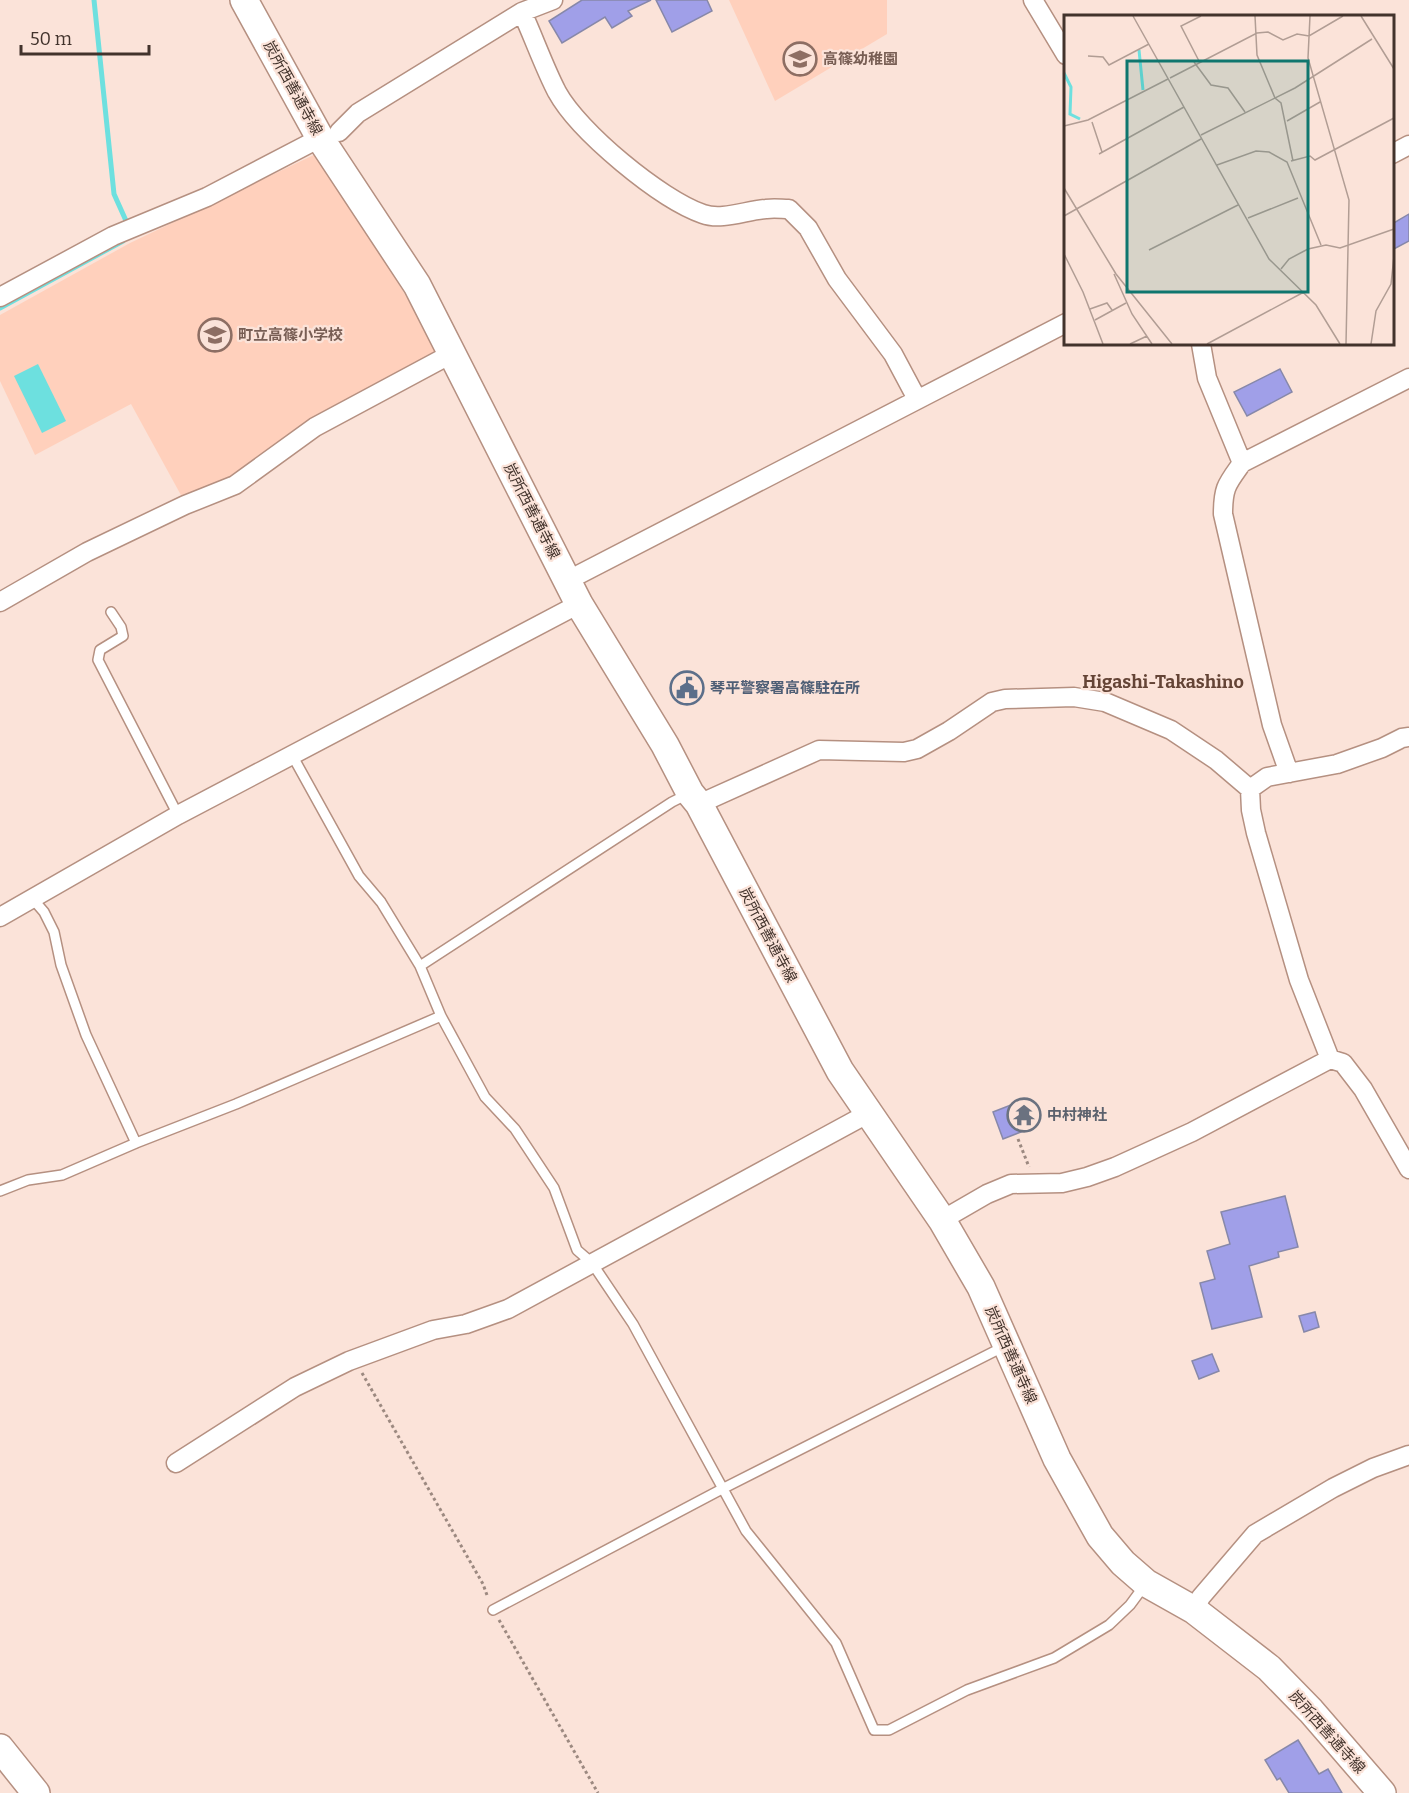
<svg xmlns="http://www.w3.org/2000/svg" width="1409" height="1793" viewBox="0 0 1409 1793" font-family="Bitter,'Noto Sans JP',serif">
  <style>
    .built { fill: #ffd0bc }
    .water { fill: #6de0df }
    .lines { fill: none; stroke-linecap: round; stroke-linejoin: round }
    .stream { stroke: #6de0df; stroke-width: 5 }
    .building { fill: #a09fe8; stroke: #8788a9; stroke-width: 1.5 }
    .lane-casing { stroke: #b59081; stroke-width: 12 }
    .street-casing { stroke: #b59081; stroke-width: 21 }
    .secondary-casing { stroke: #b59081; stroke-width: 30 }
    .path { stroke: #9c8980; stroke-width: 3; stroke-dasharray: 3 3; stroke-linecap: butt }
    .lane { stroke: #fff; stroke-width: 9 }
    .street { stroke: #fff; stroke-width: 18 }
    .secondary { stroke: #fff; stroke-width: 27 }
    .labels { text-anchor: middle; stroke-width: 4.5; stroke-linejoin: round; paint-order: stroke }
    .education-label { font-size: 15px; font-weight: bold; fill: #785e54; stroke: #fbe3d9; text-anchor: start }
    .street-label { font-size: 15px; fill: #42332c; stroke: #fbe3d9 }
    .service-label { font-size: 15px; font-weight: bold; fill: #4e5e75; stroke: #fbe3d9; text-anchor: start }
    .worship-label { font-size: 15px; font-weight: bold; fill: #5b616d; stroke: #fbe3d9; text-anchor: start }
    .quarter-label { font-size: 18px; font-weight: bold; fill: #644436; stroke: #fbe3d9 }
    .inset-river { fill: none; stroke: #6de0df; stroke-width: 3 }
    .inset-road { fill: none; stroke: #b19d94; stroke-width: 1.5 }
    .view { fill: #0f766e; fill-opacity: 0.15; stroke: #0f766e; stroke-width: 3 }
    .inset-edge { fill: none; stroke: #42332c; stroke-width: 3 }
  </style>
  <rect width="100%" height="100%" fill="#fbe3d9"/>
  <path class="built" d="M729 0H887V34L775 101Z
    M320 152 441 355 229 480 182 497 131 404 35 455 0 381V315L130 243Z"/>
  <path class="water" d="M38 364 66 421 42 433 14 376Z"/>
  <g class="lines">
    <path class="stream" d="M94 0 114 194 127 223
      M0 308 123 241"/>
  </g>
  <path class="building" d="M582 0H651L628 11 632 16 612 28 605 17 562 43 549 21Z
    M656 0H707L712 11 672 32Z
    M1409 214V241L1392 250V224Z
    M1280 369 1292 392 1247 416 1234 392Z
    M1016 1103 1026 1130 1003 1139 993 1112Z
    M1285 1196 1298 1247 1278 1252 1279 1257 1249 1266 1262 1317 1212 1329 1200 1283 1215 1279 1207 1251 1230 1244 1221 1212Z
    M1315 1312 1319 1327 1304 1332 1299 1316Z
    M1212 1354 1219 1371 1199 1379 1192 1361Z
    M1298 1740 1319 1774 1328 1769 1342 1793H1289L1280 1778 1277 1780 1265 1760Z"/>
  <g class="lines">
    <defs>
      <path id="lane" d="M111 612 121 627 123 636 100 650 98 660 178 815
        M32 898 44 912 54 932 61 965 86 1035 136 1143
        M420 966 672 802 688 794
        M441 1016 485 1097 515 1129 554 1188 577 1250 592 1263 633 1324 746 1531 836 1643 874 1730H889L967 1690 1054 1658 1109 1625 1130 1605 1144 1586
        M0 1191 28 1180 62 1175 136 1143 236 1104 441 1016 420 966 381 902 359 876 292 755
        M493 1610 722 1489 1005 1346"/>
      <path id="street" d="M1033 0 1066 55
        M522 12C534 38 544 67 557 92 579 132 660 199 703 214 722 221 747 210 766 209 774 208 782 209 789 209L808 228 837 279 893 354 917 399
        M339 132 358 113 522 12 553 0
        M1392 154 1409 145
        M0 297 113 236 207 197 320 138
        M1201 344 1207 378 1242 463C1227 484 1223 487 1223 514L1272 725 1289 773
        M1242 463 1409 378
        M580 574 1066 323
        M0 602 87 552 185 505 235 485 315 427 453 353
        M1250 789 1267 777 1337 764 1382 748 1402 738 1409 737
        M699 804 819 750 904 752 917 749 949 731 992 702 1005 699 1074 697 1105 702 1171 730 1216 760 1250 789 1251 810 1256 833 1299 980 1330 1059
        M0 917 178 815 579 604
        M942 1220 987 1194 1011 1184 1062 1183 1087 1177 1115 1167 1192 1132 1330 1059 1343 1063 1363 1089 1409 1169
        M176 1463 295 1387 349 1361 433 1330 466 1324 508 1309 869 1113
        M1194 1610 1201 1597 1255 1534 1333 1488 1373 1468 1409 1455"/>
      <path id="secondary" d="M244 0 320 138 417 285 579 604 665 745 690 793 699 804 840 1071 942 1220 981 1287 1057 1459 1100 1536 1123 1563 1146 1583 1194 1610 1269 1668 1311 1711 1382 1793
        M0 1748 36 1793"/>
    </defs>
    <use href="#lane" class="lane-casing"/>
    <use href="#street" class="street-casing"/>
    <use href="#secondary" class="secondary-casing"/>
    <path class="path" d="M1018 1139 1029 1167
      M362 1373 483 1584 488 1598
      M499 1620 598 1793"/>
    <use href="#lane" class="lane"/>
    <use href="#street" class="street"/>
    <use href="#secondary" class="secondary"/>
  </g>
  <defs>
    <symbol id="school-ring" viewBox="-11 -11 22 22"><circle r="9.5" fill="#fbe3d9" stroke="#8d6e63" stroke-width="1.5"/><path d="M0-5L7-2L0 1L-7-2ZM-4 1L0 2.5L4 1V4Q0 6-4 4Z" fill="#8d6e63"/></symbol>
    <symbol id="civic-ring" viewBox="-11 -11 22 22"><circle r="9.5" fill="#fbe3d9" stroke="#5c6f8a" stroke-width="1.5"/><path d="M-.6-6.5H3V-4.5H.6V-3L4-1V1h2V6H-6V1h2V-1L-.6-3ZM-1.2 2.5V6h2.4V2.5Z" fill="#5c6f8a"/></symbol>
    <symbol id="temple-ring" viewBox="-11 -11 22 22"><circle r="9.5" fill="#fbe3d9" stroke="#6b7280" stroke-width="1.5"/><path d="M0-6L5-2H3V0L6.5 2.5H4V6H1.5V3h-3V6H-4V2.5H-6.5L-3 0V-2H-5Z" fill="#6b7280"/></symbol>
  </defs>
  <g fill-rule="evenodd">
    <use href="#school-ring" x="781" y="40" width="38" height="38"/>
    <use href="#school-ring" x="196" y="316" width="38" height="38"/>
    <use href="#civic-ring" x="668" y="669" width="38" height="38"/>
    <use href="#temple-ring" x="1005" y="1096" width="38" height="38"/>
  </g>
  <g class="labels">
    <g class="education-label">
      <text x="823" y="64">高篠幼稚園</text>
      <text x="238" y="340">町立高篠小学校</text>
    </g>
    <g class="street-label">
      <text transform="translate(293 88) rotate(61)" y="5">炭所西善通寺線</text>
      <text transform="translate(532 511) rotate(63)" y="5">炭所西善通寺線</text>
      <text transform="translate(768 935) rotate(62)" y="5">炭所西善通寺線</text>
      <text transform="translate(1011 1355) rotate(66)" y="5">炭所西善通寺線</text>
      <text transform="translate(1327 1732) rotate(48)" y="5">炭所西善通寺線</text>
    </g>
    <g class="service-label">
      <text x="710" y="693">琴平警察署高篠駐在所</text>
    </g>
    <g class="worship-label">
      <text x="1047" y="1120">中村神社</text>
    </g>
    <g class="quarter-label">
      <text x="1163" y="688">Higashi-Takashino</text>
    </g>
  </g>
  <g transform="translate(1064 15)">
    <rect width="330" height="330" fill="#fbe3d9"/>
    <path class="inset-river" d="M75 35 79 75M0 58 7 72 6 99 16 104"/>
    <path class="inset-road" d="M69 1 205 244 252 290 276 329M191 1 193 40 211 83 217 88 229 146M246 1 244 43 285 185 282 329M297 1 330 54M24 41 39 42 45 50 85 29M135 46 117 11 137 1M130 47 147 70 164 73 181 97M106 63 193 18 204 17 219 25 233 19 245 21 279 1M223 106 256 87M28 107 38 137M0 111 24 105 104 64M137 120 231 73 308 24M35 139 120 92M227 146 246 141 251 145 330 103M153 150 192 136 205 137 223 147 257 230M0 173 52 259 108 329M0 201 137 124M184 203 234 183M85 235 174 190M0 239 19 277 39 329M217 254 225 244 244 234 262 230 276 233 330 214M50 259 68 299 88 329M26 294 43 288 48 295M31 305 62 288M66 329 83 321M143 329 240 277M307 329 312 296 327 269 330 241"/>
    <path class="view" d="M63 46H244V277H63Z"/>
    <rect width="330" height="330" class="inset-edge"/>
  </g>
  <path d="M21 45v9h128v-9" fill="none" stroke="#42332c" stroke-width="3"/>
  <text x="30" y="45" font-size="18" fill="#42332c" stroke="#fbe3d9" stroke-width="4.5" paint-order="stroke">50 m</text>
</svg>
